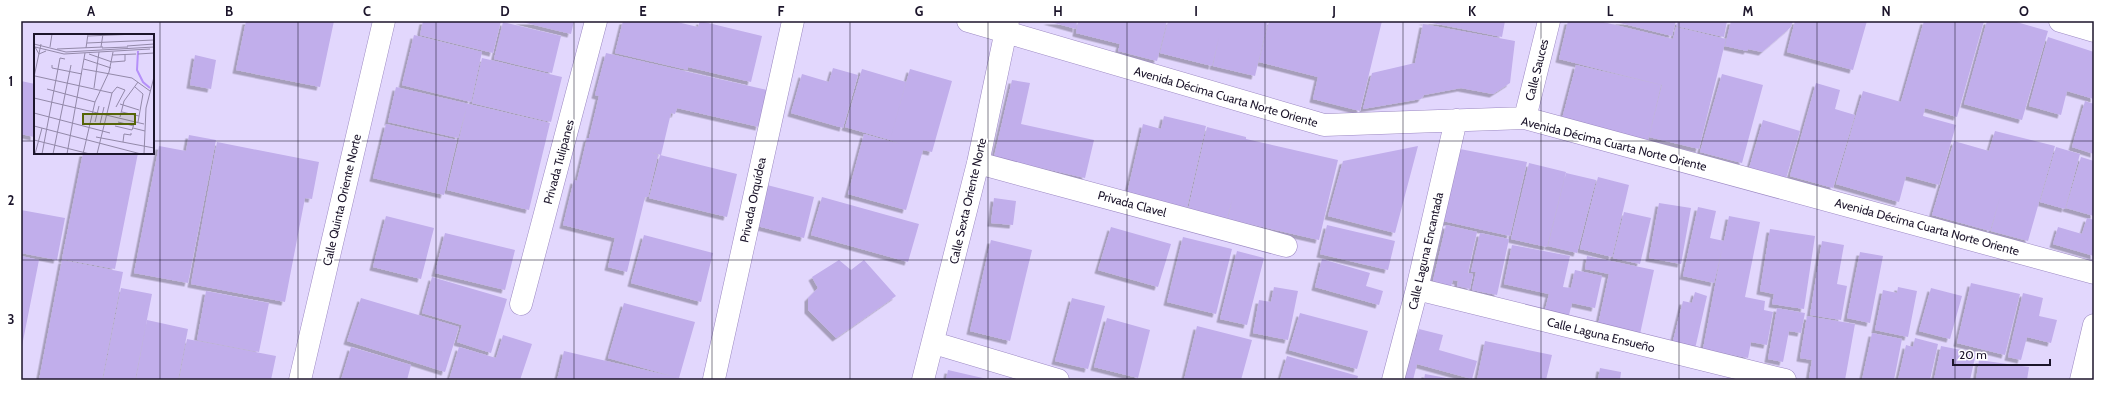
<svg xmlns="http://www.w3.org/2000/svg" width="2115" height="401" viewBox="0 0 2115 401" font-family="Cabin,sans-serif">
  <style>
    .building { fill: #c1aeeb; filter: url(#shadow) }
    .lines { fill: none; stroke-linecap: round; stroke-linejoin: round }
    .minor-casing { stroke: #9b88c2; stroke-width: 23 }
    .minor { stroke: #fff; stroke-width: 22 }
    .grid { fill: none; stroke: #1c152b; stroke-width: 1; stroke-opacity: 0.55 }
    .labels { text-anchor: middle; stroke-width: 4; stroke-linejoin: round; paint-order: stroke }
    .street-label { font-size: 12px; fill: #1c152b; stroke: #fff }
    .inset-river { fill: none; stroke: #b590f9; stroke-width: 2 }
    .inset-road { fill: none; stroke: #9389a9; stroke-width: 1 }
    .view { fill: #566407; fill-opacity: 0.15; stroke: #566407; stroke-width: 2 }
    .inset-edge { fill: none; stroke: #1c152b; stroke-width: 2 }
    .neatline { fill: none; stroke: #1c152b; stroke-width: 1.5 }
    .grid-label { font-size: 13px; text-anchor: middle; font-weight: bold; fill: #1c152b }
  </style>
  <defs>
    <filter id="shadow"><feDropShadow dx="-3.5" dy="3.5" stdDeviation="0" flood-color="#0004"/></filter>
  </defs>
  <rect width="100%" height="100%" fill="#e2d7fd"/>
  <path class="building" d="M246 21H334L320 87 236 70Z
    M423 21H501L493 53 420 35Z
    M518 21H574L571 34Z
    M623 21H673L698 27 700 21 762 36 751 82 688 67V70L615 53Z
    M1047 21H1077L1076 29Z
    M1078 21H1167L1157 61 1118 51 1120 44 1076 33Z
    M1168 21H1268L1255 76 1213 66 1219 37 1212 66 1160 53Z
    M1269 21H1382L1360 111 1313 99 1318 77 1259 62Z
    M1422 21H1505L1502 37Z
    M1568 21H1599L1673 39 1676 27 1726 39 1699 149 1649 137 1662 85 1559 59Z
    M1612 21H1676L1672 36Z
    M1678 21H1727L1724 37 1676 26Z
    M1731 21H1793L1791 27 1762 52 1748 49 1747 51 1725 46Z
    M1795 21H1867L1853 70 1787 52Z
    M1924 21H1984L1957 117 1925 108 1923 116 1956 125 1939 185 1906 176 1899 202 1836 184 1863 91 1901 102Z
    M1987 21H2013L2048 31 2022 120 1964 104Z
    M503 22 561 36 552 73 494 59Z
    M1423 24 1515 41 1510 83 1493 94 1461 88 1424 95 1421 99 1363 109 1372 73 1415 63Z
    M414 35 482 52 471 102 402 85Z
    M2048 37 2094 52V99L2067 91 2061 115 2029 106Z
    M606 53 767 90 759 127 677 108 675 114 671 113 661 155 650 152 658 155 648 197H645L627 272 608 267 615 238 563 225 574 180 577 181 587 138H589L599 96 614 100 595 95Z
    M195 55 216 60 211 89 190 85Z
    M482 58 562 77 551 122 472 103Z
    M1576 65 1661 85 1648 140 1562 119Z
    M833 68 858 75 843 128 791 113 802 74 829 82Z
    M862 69 906 82 890 140 845 127Z
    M910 69 952 81 932 152 923 150 906 210 848 194 864 134 900 144 890 140Z
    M1722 74 1763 85 1742 163 1700 152Z
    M1012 80 1030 83 1021 124 1094 140 1085 178 994 157Z
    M21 81 35 84 34 137 21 134Z
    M1816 83 1840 90 1835 109 1855 115 1833 188 1790 176Z
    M396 87 550 123 529 210 447 190 467 106 458 138 388 122Z
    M2085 101 2094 104V154L2072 147Z
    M1164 116 1206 126 1187 208 1127 194 1143 124 1161 129Z
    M1763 120 1800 131 1785 182 1748 172Z
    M386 124 457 140 444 195 373 178Z
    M1207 127 1246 137V139L1338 160 1319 240 1228 219 1232 200 1227 219 1188 210Z
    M1995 131 2055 146 2028 241 1991 231 2000 197 1990 231 1932 215 1954 141 1989 151Z
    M189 135 216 140 188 283 134 273 159 146 186 151Z
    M217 142 319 162 312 199 305 198 285 302 191 284Z
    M1418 146 1395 233 1328 216 1343 161Z
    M2056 147 2080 154 2065 209 2040 202Z
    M1460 149 1527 162 1510 236 1443 221Z
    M83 153H138L115 269 62 259Z
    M660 155 737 174 727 217 649 198Z
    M2081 157 2094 161V216L2066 208Z
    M1529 163 1566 172 1547 247 1511 239Z
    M1566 173 1596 180 1577 253 1548 246Z
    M1598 177 1629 185 1612 257 1580 249Z
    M767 185 814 197 804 238 757 226Z
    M822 197 919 224 908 262 811 235Z
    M994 198 1016 201 1013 225 991 223Z
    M1659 203 1691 208 1681 264 1649 258Z
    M1698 207 1716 211 1710 238 1724 241 1729 216 1760 222 1745 297 1765 301 1764 310 1773 312 1767 345 1751 342 1748 358 1703 349 1722 249 1714 283 1683 276Z
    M21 210 65 218 57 260 21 253Z
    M1624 212 1651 218 1640 264 1613 258Z
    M386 216 434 228 421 279 373 267Z
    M2087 218 2094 220V256L2053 244 2058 227 2082 234Z
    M1327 225 1395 241 1388 270 1320 254Z
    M1446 225 1477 232 1468 273 1473 274 1470 289 1457 286 1458 281 1453 280 1451 286 1433 281Z
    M1111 227 1171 244 1158 287 1098 270Z
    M1770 229 1815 236 1804 309 1772 304 1774 294 1760 291Z
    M445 233 515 250 505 290 435 273Z
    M1480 233 1509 239 1497 295 1472 290 1476 272H1471Z
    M644 235 713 253 701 302 631 283Z
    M1183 237 1232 249 1216 314 1167 302Z
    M991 240 1032 250 1010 341 970 331Z
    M1822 241 1844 245 1837 284 1847 286 1841 320 1810 315Z
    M1512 245 1570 256 1563 287 1571 288 1575 270 1602 276 1595 308 1572 303 1569 315 1545 310 1549 294 1504 284Z
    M1237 251 1264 258 1247 325 1220 319Z
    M1860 252 1883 256 1870 323 1847 318Z
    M21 256 39 260 22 346H21Z
    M1587 256 1654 270 1640 334 1598 325 1609 274 1585 269Z
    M1322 259 1370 273 1366 286 1383 291 1379 305 1315 287Z
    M62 260 123 272 102 380H39Z
    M839 260 851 270 864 260 896 296 836 338 808 310V298L818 288 812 277Z
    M432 277 507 299 491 353 457 342 462 325 422 313Z
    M1971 283 2020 294 2005 355 1957 343Z
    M1274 287 1298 291 1288 340 1253 333 1259 300 1271 302Z
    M1898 287 1917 291 1908 337 1875 330 1883 290 1897 293Z
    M121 288 152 294 135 380H103Z
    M1931 288 1962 296 1950 339 1919 331Z
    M206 291 269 303 259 352 197 340Z
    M1695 292 1707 296 1695 349 1672 345 1683 301 1692 303Z
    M2023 293 2043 298 2039 316 2057 320 2051 343 2027 337 2021 360 2008 357Z
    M361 298 459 327 445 372 347 341Z
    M1072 298 1105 306 1088 369 1055 361Z
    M624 303 695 322 679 378 608 358Z
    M1777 308 1805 313 1801 333 1789 331 1783 362 1768 359Z
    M1300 313 1368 331 1357 369 1289 350Z
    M1807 316 1855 324 1845 380 1809 378 1812 360 1800 358Z
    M1107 318 1150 330 1138 378 1094 367Z
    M147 320 188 329 178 380H136Z
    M1197 326 1252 340 1241 380H1184Z
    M1419 329 1443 335 1439 350 1477 361 1472 379 1417 364 1413 380H1405Z
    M1872 333 1902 339 1894 380H1862Z
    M503 335 532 344 520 380H449L459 347 496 358Z
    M1915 338 1938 344 1930 380H1898L1906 345 1913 347Z
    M187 339 276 356 271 380H179Z
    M1485 341 1552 355 1546 380H1477Z
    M1941 346 1976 353 1970 380H1934Z
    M351 347 411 365 407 380H341Z
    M564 351 683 379V380H557Z
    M1287 356 1358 376 1357 380H1280Z
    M1979 360 2029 367 2027 380H1976Z
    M1600 368 1621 372 1620 380H1598Z
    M948 370 987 379V380H946Z
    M1425 374 1452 379V380H1424Z"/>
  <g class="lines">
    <defs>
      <path id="minor" d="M968 21 1324 125 1525 118 2094 273
        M2060 21 2094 31
        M1525 118 1549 21
        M978 163 1286 246
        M1417 289 1785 380
        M521 304 596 21
        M934 343 1058 380
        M714 379 793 21
        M300 380 384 21
        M923 380 978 163 1008 21
        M1393 380 1417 289 1456 120
        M2081 380 2094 325"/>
    </defs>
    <use href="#minor" class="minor-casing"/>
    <use href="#minor" class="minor"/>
  </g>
  <path class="grid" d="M160 21V380M298 21V380M436 21V380M574 21V380M712 21V380M850 21V380M988 21V380M1127 21V380M1265 21V380M1403 21V380M1541 21V380M1679 21V380M1817 21V380M1955 21V380M21 141H35M153 141H2094M21 260H2094"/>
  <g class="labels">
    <g class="street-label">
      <text transform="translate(1537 70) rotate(-76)" y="4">Calle Sauces</text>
      <text transform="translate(1226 97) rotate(16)" y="4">Avenida Décima Cuarta Norte Oriente</text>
      <text transform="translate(1614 144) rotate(14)" y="4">Avenida Décima Cuarta Norte Oriente</text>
      <text transform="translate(559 162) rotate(-75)" y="4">Privada Tulipanes</text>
      <text transform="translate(342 200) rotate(-77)" y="4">Calle Quinta Oriente Norte</text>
      <text transform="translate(753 200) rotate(-78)" y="4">Privada Orquídea</text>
      <text transform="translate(968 201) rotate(-77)" y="4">Calle Sexta Oriente Norte</text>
      <text transform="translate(1132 204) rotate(15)" y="4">Privada Clavel</text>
      <text transform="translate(1927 227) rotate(15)" y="4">Avenida Décima Cuarta Norte Oriente</text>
      <text transform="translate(1426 251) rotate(-77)" y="4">Calle Laguna Encantada</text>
      <text transform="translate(1601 335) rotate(14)" y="4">Calle Laguna Ensueño</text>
    </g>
  </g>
  <g transform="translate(34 34)">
    <rect width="120" height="120" fill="#e2d7fd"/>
    <path class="inset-river" d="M104 17 103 36 109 48 116 54"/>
    <path class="inset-road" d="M54 2 103 0M53 9 120 6M0 10 32 18 120 13M93 12 120 10M1 13 30 20 116 15M1 13 5 20 12 17M16 13 18 0M67 13 69 0M52 14 54 0M68 14 94 13M23 15 69 13M55 20 78 28 91 27V20M104 20 120 19M79 21 102 20M50 25 77 34M18 31V34L48 40M49 35 98 44 116 57M1 42 78 59M0 43 7 10M101 53 109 60 104 88M60 54 65 18M13 55 61 68M78 59 83 53 91 56 82 73M0 64 110 90M86 70 105 76M88 78 105 82M0 79 76 99M86 83 90 67 104 48M61 88 65 72M84 88 100 92M66 90 70 73M0 92 107 120M81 92 98 96 101 87M99 94 111 97M62 103 120 114M0 106 56 120M89 108 90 100 97 101V99M1 120 8 94M8 120 26 24 31 25M19 120 37 31M33 120 51 19M49 120 61 68 75 38 79 18M63 120 78 59M110 120 112 74 120 43"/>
    <path class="view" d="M49 80H101V90H49Z"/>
    <rect width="120" height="120" class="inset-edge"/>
  </g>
  <rect width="2115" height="401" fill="none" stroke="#ffffff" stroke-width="44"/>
  <path d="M1953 359v6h97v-6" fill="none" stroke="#1c152b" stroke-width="2"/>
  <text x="1959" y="359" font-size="12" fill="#1c152b" stroke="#ffffff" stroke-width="3" paint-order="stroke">20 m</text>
  <rect x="22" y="22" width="2071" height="357" class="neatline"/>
  <g class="grid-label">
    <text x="91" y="16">A</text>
    <text x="229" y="16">B</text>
    <text x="367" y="16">C</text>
    <text x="505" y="16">D</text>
    <text x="643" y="16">E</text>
    <text x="781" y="16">F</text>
    <text x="919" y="16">G</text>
    <text x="1058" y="16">H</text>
    <text x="1196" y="16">I</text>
    <text x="1334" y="16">J</text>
    <text x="1472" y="16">K</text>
    <text x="1610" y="16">L</text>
    <text x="1748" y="16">M</text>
    <text x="1886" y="16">N</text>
    <text x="2024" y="16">O</text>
    <text x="11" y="86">1</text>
    <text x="11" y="205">2</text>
    <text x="11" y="324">3</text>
  </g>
</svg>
